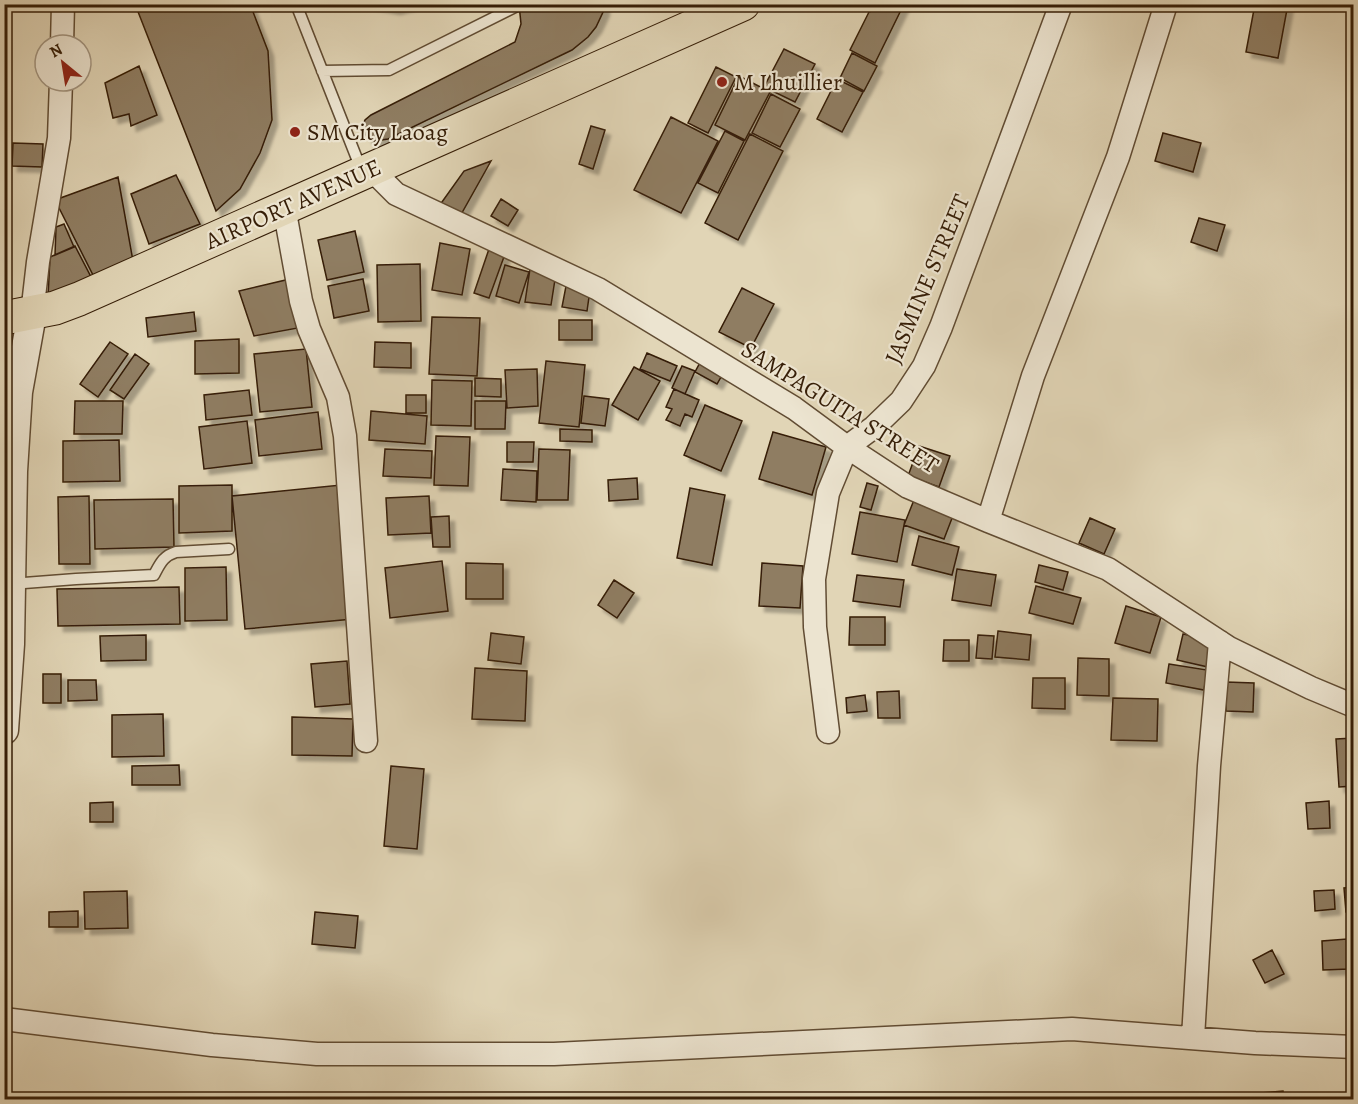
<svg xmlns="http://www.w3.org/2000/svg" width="1358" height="1104" viewBox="0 0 1358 1104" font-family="Alegreya,serif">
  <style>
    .building { fill: #8f7d62; stroke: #361e07; stroke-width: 1.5; filter: url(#shadow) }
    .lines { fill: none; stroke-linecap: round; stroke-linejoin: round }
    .service-casing { stroke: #614c33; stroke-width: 13 }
    .minor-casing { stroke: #614c33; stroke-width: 25 }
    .tertiary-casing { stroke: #614c33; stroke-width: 31 }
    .primary-casing { stroke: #361e07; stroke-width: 35 }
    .service { stroke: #ece4d0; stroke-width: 10 }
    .minor { stroke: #ece4d0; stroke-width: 22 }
    .tertiary { stroke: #ece4d0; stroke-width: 28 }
    .primary { stroke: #e1d5b6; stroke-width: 33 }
    .poi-dot { fill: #8f2418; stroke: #ece4d0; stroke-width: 2 }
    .labels { text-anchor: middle; stroke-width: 4.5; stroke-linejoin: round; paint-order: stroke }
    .poi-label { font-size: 24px; fill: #361e07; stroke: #ece4d0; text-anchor: start }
    .street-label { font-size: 24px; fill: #361e07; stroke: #ece4d0 }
  </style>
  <defs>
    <filter id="shadow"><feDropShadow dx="5.5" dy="5.5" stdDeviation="1.5" flood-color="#0004"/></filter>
  </defs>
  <rect width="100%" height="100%" fill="#e1d5b6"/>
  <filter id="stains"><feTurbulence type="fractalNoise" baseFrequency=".00333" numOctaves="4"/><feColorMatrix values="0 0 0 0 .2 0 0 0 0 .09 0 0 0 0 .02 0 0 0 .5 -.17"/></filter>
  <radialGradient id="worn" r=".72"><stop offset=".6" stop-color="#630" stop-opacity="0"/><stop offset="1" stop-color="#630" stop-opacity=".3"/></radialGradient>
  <path class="building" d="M135 4H250L268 51 272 120 260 153 240 189 216 211Z
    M369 4H413L395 9Z
    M519 4H604V10L596 27 588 37 572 50 388 139 375 141 368 139 365 133 363 125 365 120 371 115 515 42 521 24Z
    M889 4H904L875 63 850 50 869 12Z
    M1255 4H1288L1278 58 1246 52Z
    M784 49 815 64 795 102 764 87Z
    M852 53 877 66 864 91 840 78Z
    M139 66 157 115 131 126 129 114 113 118 105 83Z
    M716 67 736 77 708 133 688 123Z
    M739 76 770 92 745 140 715 125Z
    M837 79 863 92 842 132 817 119Z
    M771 94 800 109 780 147 752 133Z
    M671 117 718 141 681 213 634 190Z
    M591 126 605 130 593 169 579 164Z
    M725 131 744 141 718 193 698 183Z
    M1163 133 1201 143 1193 172 1155 161Z
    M750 134 783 151 738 240 705 223Z
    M13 143 43 144 42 167 12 166Z
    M491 161 459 218 437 209 464 171Z
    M176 175 200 224 149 244 131 194Z
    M118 177 133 261 93 275 55 200Z
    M501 199 518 210 508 226 491 216Z
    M1199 218 1225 225 1217 251 1191 242Z
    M64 224 74 247 55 255 56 227Z
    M355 231 364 272 327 280 318 240Z
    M440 243 470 249 462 295 432 290Z
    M75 246 91 277 48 297 50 257Z
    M489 249 505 254 489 298 474 293Z
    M420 264 421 321 378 322 377 265Z
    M505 265 529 272 519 303 496 296Z
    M530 269 556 273 551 305 525 302Z
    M290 279 298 328 254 336 239 291Z
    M363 279 369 311 334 318 328 286Z
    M566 286 590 290 587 311 562 307Z
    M742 288 774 304 751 348 719 332Z
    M194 312 196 331 148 337 146 318Z
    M432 317 480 318 477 376 429 374Z
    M559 320H592V340H559Z
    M239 339V373L195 374V341Z
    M110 342 128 354 98 397 80 384Z
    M375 342 411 343V368L374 367Z
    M306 349 312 407 260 412 254 354Z
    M647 353 677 366 670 381 640 369Z
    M135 354 149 364 124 399 110 390Z
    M703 357 725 370 717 384 695 372Z
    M546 361 585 365 579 427 539 423Z
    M682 366 695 371 685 394 672 388Z
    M634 367 660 381 638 420 612 405Z
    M537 369 538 406 507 408 505 370Z
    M475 378 501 379V397L475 396Z
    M432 380 472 381 471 426 431 425Z
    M674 389 699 400 692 417 685 414 680 426 666 420 672 409 666 407Z
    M249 390 252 415 206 420 204 395Z
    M406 395H426V413H406Z
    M584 396 609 399 605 426 581 423Z
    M75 401H123L122 434H74Z
    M475 401H506L505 429H475Z
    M705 405 742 421 721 471 684 455Z
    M371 411 427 416 425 444 369 440Z
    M318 412 322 449 259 456 255 420Z
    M247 421 252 463 204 469 199 427Z
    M560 429 592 430V442L560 441Z
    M773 432 826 447 812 495 759 479Z
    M436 436 470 437 468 486 434 485Z
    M119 440 120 481 63 482V441Z
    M507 442H534L533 462H507Z
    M919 446 950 456 939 487 908 476Z
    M385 449 432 451 431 478 383 476Z
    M539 449 570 450 568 500H537Z
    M503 469 537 471 536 502 501 500Z
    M637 478 638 499 609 501 608 480Z
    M867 483 878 486 871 510 860 507Z
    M232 485V531L179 533V486Z
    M341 485 353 619 245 629 232 496Z
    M690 488 725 495 712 565 677 558Z
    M89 496 90 564H59L58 497Z
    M429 496 431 533 388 535 386 498Z
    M173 499 174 547 95 549 94 500Z
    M914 500 954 513 944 539 904 525Z
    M860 512 905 520 897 562 852 554Z
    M449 516 450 547H433L431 517Z
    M1090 518 1115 529 1104 554 1079 543Z
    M919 536 959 547 952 575 912 565Z
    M442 561 448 611 390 618 385 568Z
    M466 563 503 564V599H466Z
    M762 563 803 566 800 608 759 606Z
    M1039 565 1068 572 1063 590 1035 582Z
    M226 567 227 620 185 621V568Z
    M957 569 996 575 991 606 952 600Z
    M857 575 904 580 900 607 853 601Z
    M614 580 634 593 617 618 598 605Z
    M1036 586 1081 598 1073 624 1029 613Z
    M179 587 180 624 58 626 57 589Z
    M1126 606 1161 617 1150 653 1115 643Z
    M850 617H885V645H849Z
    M998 631 1031 635 1029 660 995 657Z
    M491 633 524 637 521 664 488 660Z
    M1183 634 1214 640 1208 667 1177 660Z
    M146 635V660L101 661 100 636Z
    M978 635 994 636 992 659 976 658Z
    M944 640H969V661H943Z
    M1078 658 1109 659V696L1077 695Z
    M347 661 350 704 315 707 311 664Z
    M1169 664 1207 670 1204 690 1166 683Z
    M475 668 527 671 525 721 472 719Z
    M43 674H61V703H43Z
    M1033 678H1065V709L1032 708Z
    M68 680H96L97 700 68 701Z
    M1226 682 1254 683 1253 712 1226 711Z
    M899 691 900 718H878L877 692Z
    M865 695 867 711 847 713 846 698Z
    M1113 698 1158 699 1157 741 1111 740Z
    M163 714 164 756 112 757V715Z
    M292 717 353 719 352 756 292 755Z
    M1354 738V786L1339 787 1336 739Z
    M179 765 180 785H132V766Z
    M391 766 424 769 417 849 384 846Z
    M1329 801 1330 828 1308 829 1306 803Z
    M113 802V822H90V803Z
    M1354 887V911L1346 912 1344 888Z
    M1334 890 1335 909 1315 911 1314 891Z
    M127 891 128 928 85 929 84 892Z
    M78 911V927H49V912Z
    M315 912 358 916 355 948 312 944Z
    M1354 936V961H1353L1350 937Z
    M1347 939 1349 969 1323 970 1322 941Z
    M1272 950 1284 974 1265 983 1253 960Z
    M1283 1091 1284 1100H1249V1094Z"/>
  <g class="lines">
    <defs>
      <path id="service" d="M296 4 361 169
        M322 71 389 70 521 4
        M11 584 76 579 154 575C160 564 163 556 176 552L229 549"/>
      <path id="minor" d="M62 45 63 4
        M371 169 396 194 598 289 794 408 847 447 908 487 988 521 1108 569 1229 648 1311 688 1354 706
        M284 207 301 301 309 329 338 397 345 436 366 741
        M32 314 38 262 59 138 61 81
        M988 521 1033 376 1118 157 1166 4
        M828 732 815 627 814 579 828 493 847 447 874 427 901 401 924 366 941 327 1061 4
        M4 1019 212 1045 317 1054H554L1072 1029 1255 1043 1354 1047
        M1193 1038 1209 766 1220 642"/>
      <path id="tertiary" d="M4 730 10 644 13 471 18 392 32 314"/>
      <path id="primary" d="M4 318 55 308 79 299 743 4"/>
    </defs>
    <use href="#service" class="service-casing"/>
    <use href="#minor" class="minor-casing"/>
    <use href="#tertiary" class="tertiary-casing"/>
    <use href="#primary" class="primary-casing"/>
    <use href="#service" class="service"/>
    <use href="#minor" class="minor"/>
    <use href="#tertiary" class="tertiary"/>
    <use href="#primary" class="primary"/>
  </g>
  <g class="poi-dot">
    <circle cx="722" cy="82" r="6"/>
    <circle cx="295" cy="132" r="6"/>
  </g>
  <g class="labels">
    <g class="poi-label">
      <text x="734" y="90">M Lhuillier</text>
      <text x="307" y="140">SM City Laoag</text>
    </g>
    <g class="street-label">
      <text transform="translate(293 204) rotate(-24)" y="8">AIRPORT AVENUE</text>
      <text transform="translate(927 279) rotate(-67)" y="8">JASMINE STREET</text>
      <text transform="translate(840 407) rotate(32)" y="8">SAMPAGUITA STREET</text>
    </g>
  </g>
  <rect width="1358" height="1104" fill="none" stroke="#e1d5b6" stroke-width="24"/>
  <rect x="6" y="6" width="1346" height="1092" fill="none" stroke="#361e07" stroke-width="3"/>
  <rect x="12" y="12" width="1334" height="1080" fill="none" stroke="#361e07" stroke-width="1.5"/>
  <g transform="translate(63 63) rotate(330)"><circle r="28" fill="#ece4d0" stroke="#a39580" stroke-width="1.5"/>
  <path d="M0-4.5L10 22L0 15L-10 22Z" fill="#8f2418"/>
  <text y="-9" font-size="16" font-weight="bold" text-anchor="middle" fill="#361e07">N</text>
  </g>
  <rect width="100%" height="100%" filter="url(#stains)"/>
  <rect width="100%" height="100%" fill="url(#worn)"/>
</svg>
